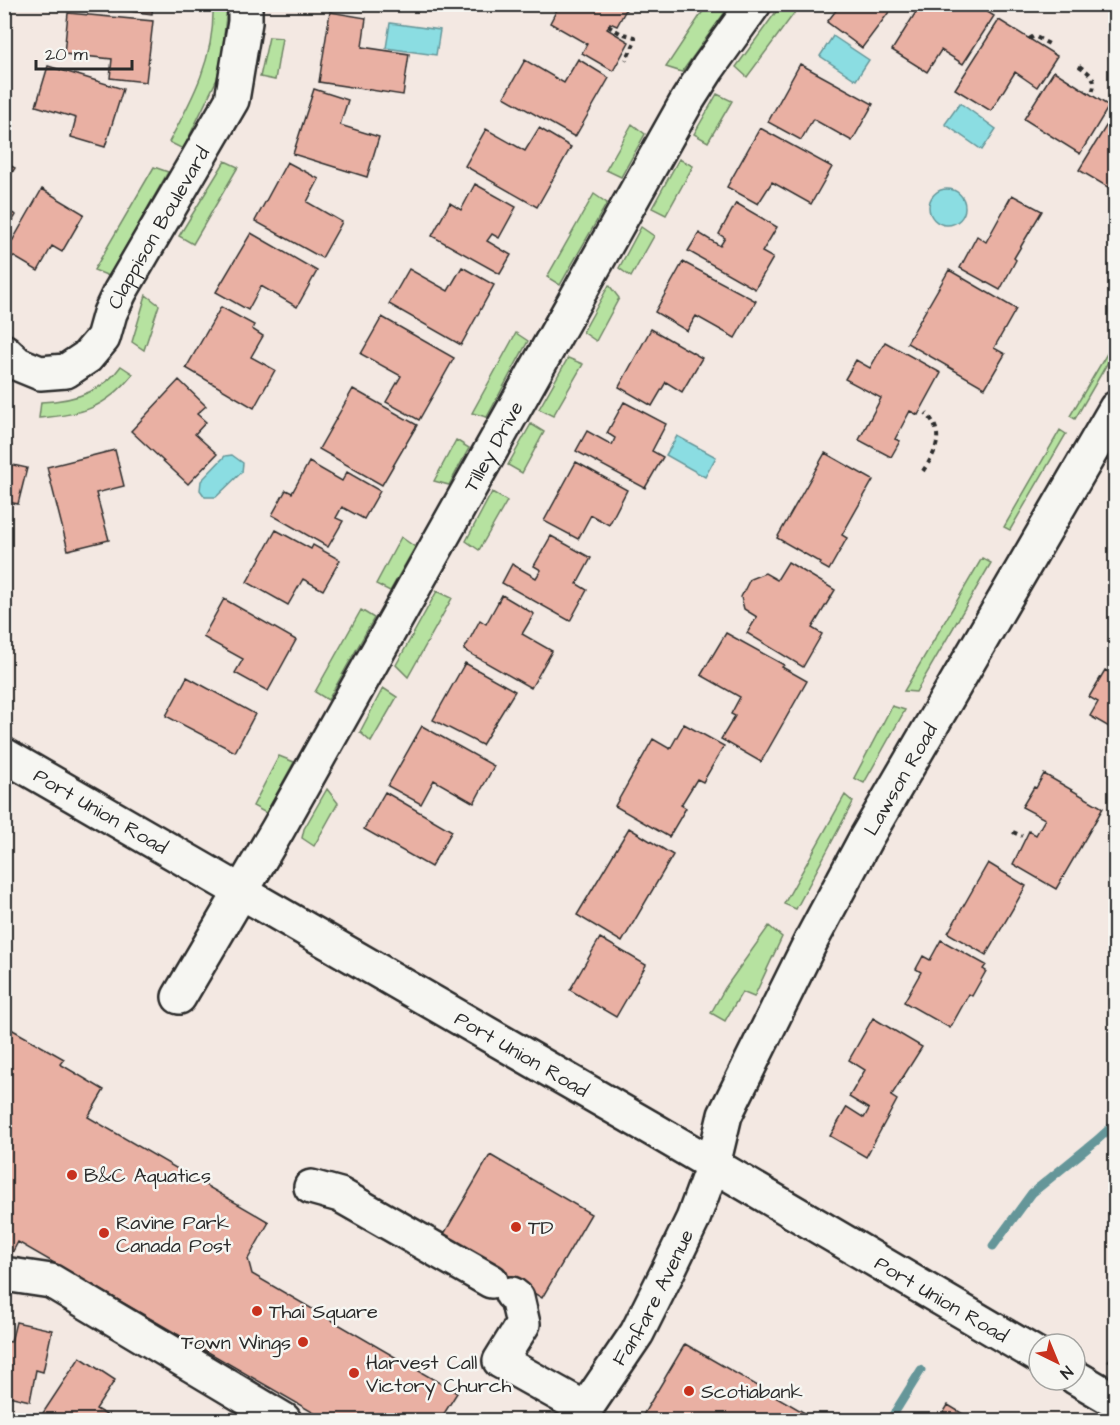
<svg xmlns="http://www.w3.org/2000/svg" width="1120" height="1425" viewBox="0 0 1120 1425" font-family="'Architects Daughter',sans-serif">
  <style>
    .green { fill: #b6e2a0; stroke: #708666; stroke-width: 1.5 }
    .water { fill: #8bdde2; stroke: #659699; stroke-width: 1.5 }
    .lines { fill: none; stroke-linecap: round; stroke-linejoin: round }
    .stream { stroke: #659699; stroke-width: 9 }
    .building { fill: #e9b0a3; stroke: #2b2b2b; stroke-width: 1.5 }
    .minor-casing { stroke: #2b2b2b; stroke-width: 38 }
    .major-casing { stroke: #2b2b2b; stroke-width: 38 }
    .path { stroke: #2b2b2b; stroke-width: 4; stroke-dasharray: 4.5 4.5; stroke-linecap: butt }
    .minor { stroke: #f6f6f2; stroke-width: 33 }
    .major { stroke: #f6f6f2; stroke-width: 33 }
    .poi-dot { fill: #c8321e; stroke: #f6f6f2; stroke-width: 2 }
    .labels { text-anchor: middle; stroke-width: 5; stroke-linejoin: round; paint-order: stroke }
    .street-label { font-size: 20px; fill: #2b2b2b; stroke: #f6f6f2 }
    .poi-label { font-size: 20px; fill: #2b2b2b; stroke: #f6f6f2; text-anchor: start }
  </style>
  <rect width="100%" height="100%" fill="#f3e8e2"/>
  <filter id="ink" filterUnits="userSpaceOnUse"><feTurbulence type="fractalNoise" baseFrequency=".0167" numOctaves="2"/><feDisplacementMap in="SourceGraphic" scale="12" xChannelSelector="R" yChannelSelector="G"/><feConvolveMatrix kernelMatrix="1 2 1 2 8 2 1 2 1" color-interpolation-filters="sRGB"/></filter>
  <g filter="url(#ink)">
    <path class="green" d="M213 5H227L223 47 217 79 183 149 169 142C193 98 215 57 213 5Z
      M707 5H730L682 72 666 67Z
      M781 5H796L798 8 747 77 736 67Z
      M269 37 282 38 275 80 260 77Z
      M717 94 732 101 708 142 694 134Z
      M632 124 645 134 621 177 606 170Z
      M679 159 693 166 666 215 652 208Z
      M225 161 238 167 193 244 179 236Z
      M154 167 168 172 109 276 94 270Z
      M594 194 607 203 560 285 547 277Z
      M641 227 654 236 631 277 619 268Z
      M609 285 619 298 596 341 583 332Z
      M146 295 159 305 144 350 132 342Z
      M516 333 528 341 487 417 472 413Z
      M1115 340V350L1075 419 1070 416Z
      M568 358 583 364 553 416 539 409Z
      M121 366 133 374C106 408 81 415 39 418L41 402C72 401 103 392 121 366Z
      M531 424 544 432 522 473 508 465Z
      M1060 430 1066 434 1010 530 1004 527Z
      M456 440 469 448 449 485 434 481Z
      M492 492 507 501 479 550 466 541Z
      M401 537 415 547 390 591 376 584Z
      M982 558 991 563 916 692 904 691Z
      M437 591 452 598 408 677 396 665Z
      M361 610 374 618 328 700 315 692Z
      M383 688 397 697 371 742 360 732Z
      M892 706 905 710 864 783 854 778Z
      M279 756 294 762 266 813 253 806Z
      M327 789 338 803 314 846 302 838 304 829Z
      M845 795 853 802 796 909 784 904Z
      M769 926 782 937 754 997 742 992 725 1021 711 1013 725 988Z"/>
    <path class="water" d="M390 23 440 30 436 55 386 48Z
      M833 36 869 60 856 80 820 56Z
      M960 103 996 129 982 150 945 124Z
      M929 207a18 18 0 1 1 36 0a18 18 0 1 1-36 0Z
      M677 436 716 457 705 477 666 455Z
      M232 455 243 463 242 472 216 497H205L200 490 201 481 225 456Z"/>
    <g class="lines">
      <path class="stream" d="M993 1246 1032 1193 1096 1141 1116 1123
        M890 1420 921 1370"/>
    </g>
    <path class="building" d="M73 4H153L152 14Z
      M560 4H629L617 26 610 23 607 29 629 42 613 71 582 53 587 44 550 23Z
      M841 4H895L862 48 827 22Z
      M921 4H975L994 16 963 64 941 50 927 72 892 50Z
      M330 12 366 18 362 47 409 54 403 95 319 82Z
      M68 13 153 21 146 82 110 78 112 59 64 54Z
      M999 20 1057 56 1037 87 1015 72 991 111 955 89Z
      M578 59 609 78 575 137 504 97 525 60 564 83Z
      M800 64 873 104 852 141 813 119 801 140 768 122Z
      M48 66 123 89 105 147 71 137 76 118 36 106Z
      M1054 71 1109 106 1080 154 1024 119Z
      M314 89 348 100 340 125 379 137 367 177 293 154Z
      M1116 110V192L1079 170Z
      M539 128 571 147 537 207 465 166 486 129 525 151Z
      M760 128 832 167 811 204 772 182 758 204 727 187Z
      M4 162 15 168 4 185Z
      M287 162 319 179 307 202 342 222 322 258 255 221Z
      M475 184 516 207 499 238 492 234 487 241 511 255 500 274 432 236 450 203 461 210Z
      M42 189 84 214 62 252 52 246 38 271 6 252Z
      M1012 195 1042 211 1014 258 1016 260 1000 290 960 268 977 236 986 242Z
      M736 203 777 227 762 252 773 258 755 289 688 251 699 233 720 246 725 238 719 234Z
      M4 209 16 215 4 235Z
      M251 233 317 271 297 307 261 286 248 310 216 292Z
      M683 262 756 301 735 338 696 316 687 331 655 312Z
      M462 267 494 285 461 345 389 304 409 269 448 291Z
      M949 270 1016 309 994 348 1005 354 985 388 907 343Z
      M221 307 254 325 252 329 263 336 251 357 275 370 254 408 186 368Z
      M382 317 454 358 419 420 386 402 401 376 361 354Z
      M651 329 702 358 682 392 666 382 652 406 619 387Z
      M885 342 941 373 918 415 910 411 895 439 900 441 891 457 859 440 881 398 845 379 856 360 870 368Z
      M179 380 206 406 197 414 206 422 195 434 217 454 188 484 131 431Z
      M353 389 417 425 382 485 319 449Z
      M624 402 666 424 652 451 663 457 645 488 576 451 587 431 612 445 615 438 607 433Z
      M115 450 124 486 96 493 109 540 68 550 47 467Z
      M825 453 873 480 842 535 847 538 829 570 820 565 821 563 777 538Z
      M309 462 342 481 347 472 380 491 364 519 342 507 336 518 343 521 328 547 272 515 286 490 292 493Z
      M576 462 627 490 609 525 591 515 578 539 544 521Z
      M4 463 27 468 18 504 4 501Z
      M276 530 311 549 313 545 340 560 323 590 303 579 288 605 247 582Z
      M551 536 591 558 577 584 587 590 570 621 502 583 512 564 536 578 541 570 534 566Z
      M788 562 835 590 812 628 822 634 803 667 747 633 757 617 744 609 741 597 750 579 765 573 777 580Z
      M502 595 534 614 522 634 552 651 531 688 464 650 480 620 486 624Z
      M224 599 296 640 268 691 235 673 243 659 203 637Z
      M726 633 784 665 782 667 807 681 761 762 721 739 735 716 731 714 740 697 701 675Z
      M465 663 515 691 482 745 433 720Z
      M1105 670 1116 676V731L1090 716 1098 702 1089 697Z
      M187 677 255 714 235 752 166 716Z
      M684 724 724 746 703 782 697 779 681 805 686 808 669 837 615 806 653 739 670 749Z
      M422 726 494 766 474 803 434 780 421 804 388 786Z
      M1044 774 1103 808 1056 889 1013 864 1029 831 1036 835 1045 819 1022 807 1034 787 1036 788Z
      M385 792 452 831 431 867 364 829Z
      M629 828 673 855 622 942 577 915Z
      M988 863 1026 886 986 955 948 933Z
      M600 938 646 965 616 1017 570 990Z
      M941 940 986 965 983 969 986 971 972 996 969 994 950 1028 904 1002 921 972 916 969 923 956 930 960Z
      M873 1018 922 1047 891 1096 897 1100 866 1157 830 1136 847 1107 864 1118 869 1109 849 1097 865 1070 849 1060Z
      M4 1025 64 1059 60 1064 104 1090 88 1117 269 1222 248 1259 252 1274 457 1393 440 1420H326L18 1242 7 1262 4 1261Z
      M490 1155 591 1214 542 1298 519 1284 507 1305 485 1292 441 1239Z
      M16 1322 52 1330 43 1372 36 1370 30 1401 4 1395V1341L11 1342Z
      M685 1344 817 1420H640Z
      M80 1357 115 1380 96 1409 115 1420H48L41 1416Z
      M948 1405 968 1417 966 1420H939Z"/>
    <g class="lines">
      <defs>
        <g id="minor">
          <path id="s1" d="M4 351 18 364 40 373 66 371 87 357 103 338 110 313 120 292 232 100 245 22V4"/>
          <path id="s2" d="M179 997 278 829 687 101 708 68 754 4"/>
          <path d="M311 1187 340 1195 491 1281"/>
          <path d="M4 1274 51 1281 284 1420"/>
          <path d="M512 1294 517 1298 523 1324 500 1361 586 1409"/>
          <path id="s3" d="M578 1420 637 1333 667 1273 693 1219 713 1165 725 1115 813 937 866 838 1116 408"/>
        </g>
        <g id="major">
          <path id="s4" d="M4 755 654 1130 1039 1356"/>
          <path d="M1075 1377 1116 1401"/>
        </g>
      </defs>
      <use href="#minor" class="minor-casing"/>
      <use href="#major" class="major-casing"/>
      <path class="path" d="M608 26 620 33 635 37V42L626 60
        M1029 39 1034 36 1049 44
        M1079 66C1090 73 1099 80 1091 94
        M923 471C937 451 945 433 926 413
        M1013 832 1022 836
        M1109 1362 1116 1351"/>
      <use href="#minor" class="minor"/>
      <use href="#major" class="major"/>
    </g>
  </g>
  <g class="poi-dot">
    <circle cx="72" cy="1175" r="6"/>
    <circle cx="516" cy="1227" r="6"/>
    <circle cx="104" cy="1233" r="6"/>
    <circle cx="257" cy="1311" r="6"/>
    <circle cx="303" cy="1342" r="6"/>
    <circle cx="354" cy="1373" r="6"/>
    <circle cx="689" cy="1391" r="6"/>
  </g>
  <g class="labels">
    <g class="street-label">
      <text dy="7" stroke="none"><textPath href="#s1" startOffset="243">Clappison Boulevard</textPath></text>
      <text dy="7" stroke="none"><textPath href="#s2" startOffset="634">Tilley Drive</textPath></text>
      <text dy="7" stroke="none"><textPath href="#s3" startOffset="720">Lawson Road</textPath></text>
      <text dy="7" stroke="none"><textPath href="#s4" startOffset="112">Port Union Road</textPath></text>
      <text dy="7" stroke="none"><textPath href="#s4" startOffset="598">Port Union Road</textPath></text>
      <text dy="7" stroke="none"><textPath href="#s3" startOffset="144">Fanfare Avenue</textPath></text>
      <text dy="7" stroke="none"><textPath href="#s4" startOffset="1084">Port Union Road</textPath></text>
    </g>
    <g class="poi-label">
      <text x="84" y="1182">B&amp;C Aquatics</text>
      <text x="116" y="1229">Ravine Park<tspan x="116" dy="23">Canada Post</tspan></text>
      <text x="528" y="1234">TD</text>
      <text x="269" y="1318">Thai Square</text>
      <text x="291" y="1349" text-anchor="end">Town Wings</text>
      <text x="366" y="1369">Harvest Call<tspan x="366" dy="23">Victory Church</tspan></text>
      <text x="701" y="1398">Scotiabank</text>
    </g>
  </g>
  <rect width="1120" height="1425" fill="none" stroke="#f6f6f2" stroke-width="24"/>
  <rect x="12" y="12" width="1096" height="1401" fill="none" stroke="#2b2b2b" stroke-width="2" filter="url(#ink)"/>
  <g transform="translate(1057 1362) rotate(137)"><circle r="28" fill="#f6f6f2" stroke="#a5a5a2" stroke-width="1.5"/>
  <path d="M0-4.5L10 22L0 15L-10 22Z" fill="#c8321e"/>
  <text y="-9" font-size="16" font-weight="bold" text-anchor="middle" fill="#2b2b2b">N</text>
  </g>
  <path d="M36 60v9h96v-9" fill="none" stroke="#2b2b2b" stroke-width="3"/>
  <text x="45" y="60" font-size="18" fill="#2b2b2b" stroke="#f6f6f2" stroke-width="4.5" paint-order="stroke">20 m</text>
</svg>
